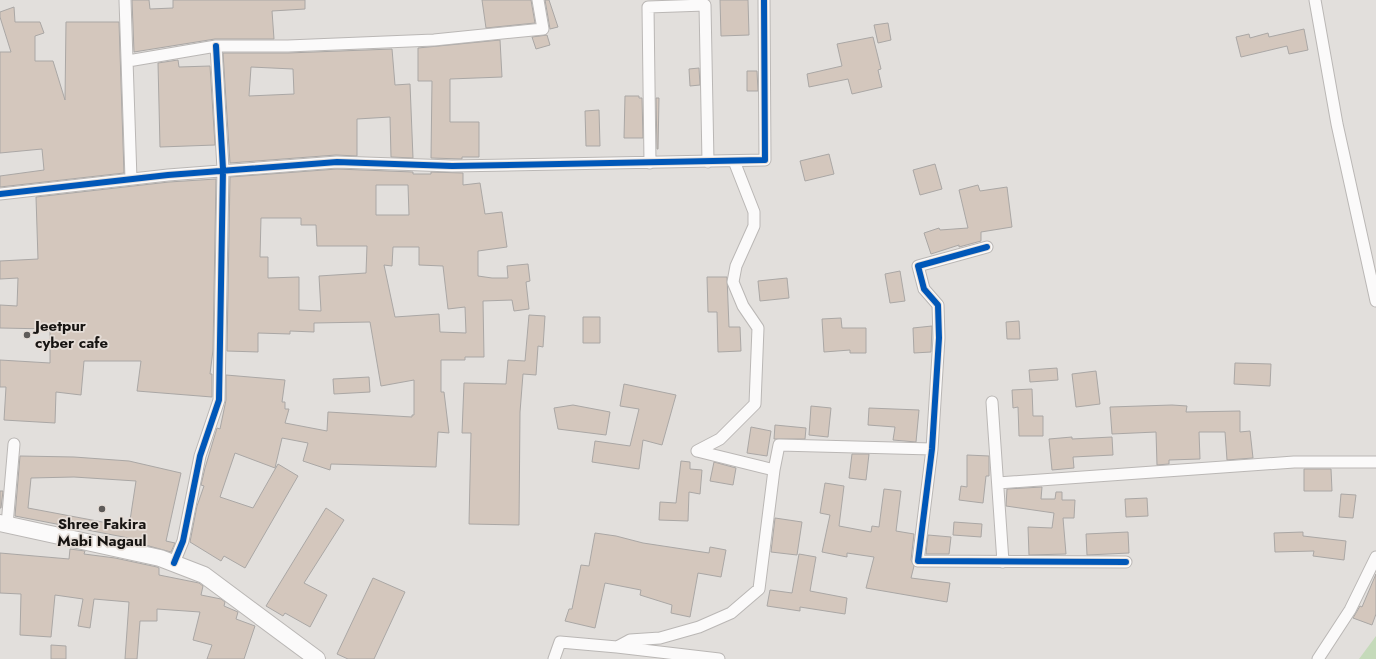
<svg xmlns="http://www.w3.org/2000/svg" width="1376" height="659" viewBox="0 0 1376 659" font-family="Jost,sans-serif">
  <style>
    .green { fill: #c5daba }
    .building { fill: #d4c7bd; stroke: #aaa7a5; fill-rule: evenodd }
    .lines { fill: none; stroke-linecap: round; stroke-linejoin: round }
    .street-casing { stroke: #bab7b5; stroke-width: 13 }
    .secondary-casing { stroke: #bab7b5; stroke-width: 18 }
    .street { stroke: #fbfafa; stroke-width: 11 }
    .secondary { stroke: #fbfafa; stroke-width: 16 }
    .cycleway-casing { stroke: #e6ded8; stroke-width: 8 }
    .cycleway { stroke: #0057b8; stroke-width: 6 }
    .poi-dot { fill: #5e5b59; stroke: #e6ded8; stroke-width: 1.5 }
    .labels { text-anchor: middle; stroke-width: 3.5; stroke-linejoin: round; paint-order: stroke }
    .poi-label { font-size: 15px; font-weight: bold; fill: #171412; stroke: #e6ded8; text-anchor: start }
  </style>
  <rect width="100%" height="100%" fill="#e2dfdc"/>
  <path class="green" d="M1376 636V659H1359Z"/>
  <path class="building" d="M132 0H149L150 9 173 8V0H305V9L272 11 274 39H215L134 52Z
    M482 0H531L535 23 486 28Z
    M545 0H549L558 27 550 29Z
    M720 0H748L749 35 721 36Z
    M14 7 15 22H40L44 33 35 36V61H53L65 100 66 22H119L124 173 0 187V176L44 170 42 149 0 153V52H11L0 17V12Z
    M888 23 891 40 878 43 874 25Z
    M1304 29 1308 50 1289 54 1287 46 1241 57 1236 37 1249 34 1250 38 1268 33 1269 37Z
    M547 35 550 45 536 49 532 37Z
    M873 37 881 69 878 70 882 87 852 94 848 79 809 87 807 74 842 66 837 44Z
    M500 40 502 77 450 79V122H479V157H462V159L431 158 432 81H418V48Z
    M392 49 395 85 410 84 413 158 391 157 390 117 357 119V156L336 155 230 163 223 53H288ZM251 67 293 69 294 94 249 96Z
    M178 60 179 67 210 66 215 145 160 147 158 63Z
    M699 68 700 85 690 86 689 69Z
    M747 71H757L758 91H747Z
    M625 96H639V98H642L643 138H624Z
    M656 98H659L658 149H657Z
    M599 110 600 146H586L585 111Z
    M829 154 834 174 805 181 800 161Z
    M935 164 942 189 920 195 913 170Z
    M337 169 413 172V174H431V172L463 173V185L480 183 485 214 502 212 507 247 478 251V276L492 278H508L507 266 528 264 530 281 526 282 529 309 514 311 512 300 483 301 484 357H465V360H441V392H444L449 433 438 432 436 467 331 464 330 470 303 461 308 443 282 438 275 468 235 453 220 497 253 508 278 464 298 476 245 568 224 556 221 561 190 542 197 506 204 486 201 485 205 468 217 428 220 429 226 400V375L285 380 282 402H285V409H289L285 423 327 431 328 412 412 417V415H414V380L381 386 370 322 314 323V332L290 331V334L258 333V352L227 351 230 177ZM376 185H408L409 215H376ZM261 218H301V225H316L317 246H367L366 273 319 276 321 311 299 310V277L268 278V257H260ZM393 247H419V265L443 266 448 309 465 307 466 333 440 332 439 314 395 317 384 265 392 266Z
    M216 179 213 350 210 374H212V397L137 391 141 361H84L81 395 56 392 55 423 4 420 6 387H0V360L50 363V329L0 328V305L17 306 18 278 0 279V261L38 259 36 197 169 182Z
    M978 185 980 191 1007 187 1012 227 981 232V241L959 247V245L931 254 924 233 939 228 940 230 968 228 959 190Z
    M900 271 905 301 890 303 885 274Z
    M707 277H727L729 327H740L741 351 718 352 717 312H708Z
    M787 278 789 298 760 301 758 281Z
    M529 315 545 316 543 347 538 346 536 375 523 374 520 412 519 525 469 524 471 433H462L464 383 506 384 508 360 525 361Z
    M583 317H600V343H583Z
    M841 318 842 328H866V353H850V350L824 352 822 319Z
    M1019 321 1020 339H1007L1006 322Z
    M932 326 931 352 914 353 913 328Z
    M1235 363 1271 364 1270 386 1234 384Z
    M1057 368 1058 380 1030 382 1029 370Z
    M1096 371 1100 404 1076 407 1072 374Z
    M369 377 370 392 334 394 333 379Z
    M624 384 676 395 662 445 643 440 639 469 592 462 595 441 630 446 639 409 620 406Z
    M1032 389 1033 416H1043V436H1019L1018 407 1013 408 1012 390Z
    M573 405 610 412 606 435 558 429 554 408Z
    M1172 405 1187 406 1186 412 1240 411V432L1250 431 1253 458 1227 460 1225 432H1199L1200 459 1169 460V464L1157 465 1156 432 1112 434 1110 407Z
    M811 406 831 408 828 437 809 435Z
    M869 408 919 410 916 442 893 440 895 427 868 425Z
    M775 425 806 428 805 439H774Z
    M751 427 771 431 767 456 747 453Z
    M1072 437V439L1112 437 1113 455 1073 457 1074 468 1052 470 1049 439Z
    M852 454H869L866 480 849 478Z
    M967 455 989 456V476H986L983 503 959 500 961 486 967 487Z
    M20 456 74 457 129 461 181 473 166 541 175 543 171 552 138 543 139 540 15 516ZM74 477 136 481 129 527 28 508 31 478Z
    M681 461 690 462V469L702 470 700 494 689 492 688 521 659 520 660 502 676 503Z
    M714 462 736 468 733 485 710 481Z
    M1304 469H1331L1332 491H1304Z
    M825 483 844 486 839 526 871 532 872 526 879 527 884 489 901 491 896 531 914 534 911 560 914 566 911 578 950 583 947 602 866 588 874 557 847 553V557L822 552 830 515 820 513Z
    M1042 487 1041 499H1055L1056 492H1062V500H1075L1074 518H1063L1066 554 1029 555 1028 527 1052 528 1054 513 1006 506 1007 489Z
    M0 491H3L1 508H0Z
    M1341 494 1356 495 1353 518 1339 517Z
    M1147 498 1148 516 1126 517 1125 499Z
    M326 508 344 520 304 583 327 595 310 627 285 613 283 616 266 606Z
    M775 518 802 522 797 555 771 552Z
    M954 522 982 524 981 537 953 535Z
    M1128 532 1129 553 1087 555 1086 534Z
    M1303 532V536L1346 541 1344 560 1313 556 1314 551 1275 552 1274 533Z
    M595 533 616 536 643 543 709 553 710 547 726 550 721 577 698 573 690 617 671 613 672 605 640 595 641 590 605 583 595 628 565 621 569 609H572L581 565 589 566Z
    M928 535 951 537 949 554H926Z
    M70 549 85 551 84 554 115 558 157 567 159 568V575L199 583 203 586 201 595 221 599 225 602 224 606 238 612 236 619 255 626 244 659H207L212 645 193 640 200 612 157 609V621H140L137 659H125L129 602 94 599 90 628 78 626 83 599 55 595 51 637 20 635 21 594 0 593V553L69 559Z
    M799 554 816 557 810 591 847 598 845 614 800 607V611L767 606 770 590 792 593Z
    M1376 574V614L1372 625 1353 618 1360 606 1362 607Z
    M373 578 405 592 374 659H348L337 654Z
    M51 645 66 646V659H51Z"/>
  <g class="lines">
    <defs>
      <path id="street" d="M125 0 131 179
        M1315 0 1337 124 1376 301
        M128 61 216 46H288L434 40 543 29 538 0
        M650 163 648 7 705 5 708 162
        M0 194 168 175 337 162 452 166 765 160 764 0
        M987 247 918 266 924 289 938 305 939 338 932 449 918 561 1126 562
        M992 402 1003 562
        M697 451 720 439 755 404 758 328 743 306 733 282 736 266 754 226V212L734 161
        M774 470 779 445 932 449
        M998 483 1294 462H1376
        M7 525 14 444
        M174 563 183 541 200 456 219 400 223 169 216 46
        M617 647 719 659
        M554 659 560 642 617 647 630 640 660 638 699 627 731 613 759 589 774 470 697 451
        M1318 659 1350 610 1376 557"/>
      <path id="secondary" d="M0 523 160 558 204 575 317 659"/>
    </defs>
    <use href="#street" class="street-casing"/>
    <use href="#secondary" class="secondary-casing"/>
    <use href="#street" class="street"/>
    <use href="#secondary" class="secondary"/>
    <defs>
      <path id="cycleway" d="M0 194 168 175 337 162 452 166 765 160 764 0
        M987 247 918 266 924 289 938 305 939 338 932 449 918 561 1126 562
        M174 563 183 541 200 456 219 400 223 169 216 46"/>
    </defs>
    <use href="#cycleway" class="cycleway-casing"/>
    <use href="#cycleway" class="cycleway"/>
  </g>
  <g class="poi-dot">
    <circle cx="27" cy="335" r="4"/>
    <circle cx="102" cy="509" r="4"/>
  </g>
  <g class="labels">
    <g class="poi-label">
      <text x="35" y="331">Jeetpur<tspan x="35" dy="17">cyber cafe</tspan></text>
      <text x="102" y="529" text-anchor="middle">Shree Fakira<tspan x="102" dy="17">Mabi Nagaul</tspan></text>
    </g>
  </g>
</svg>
